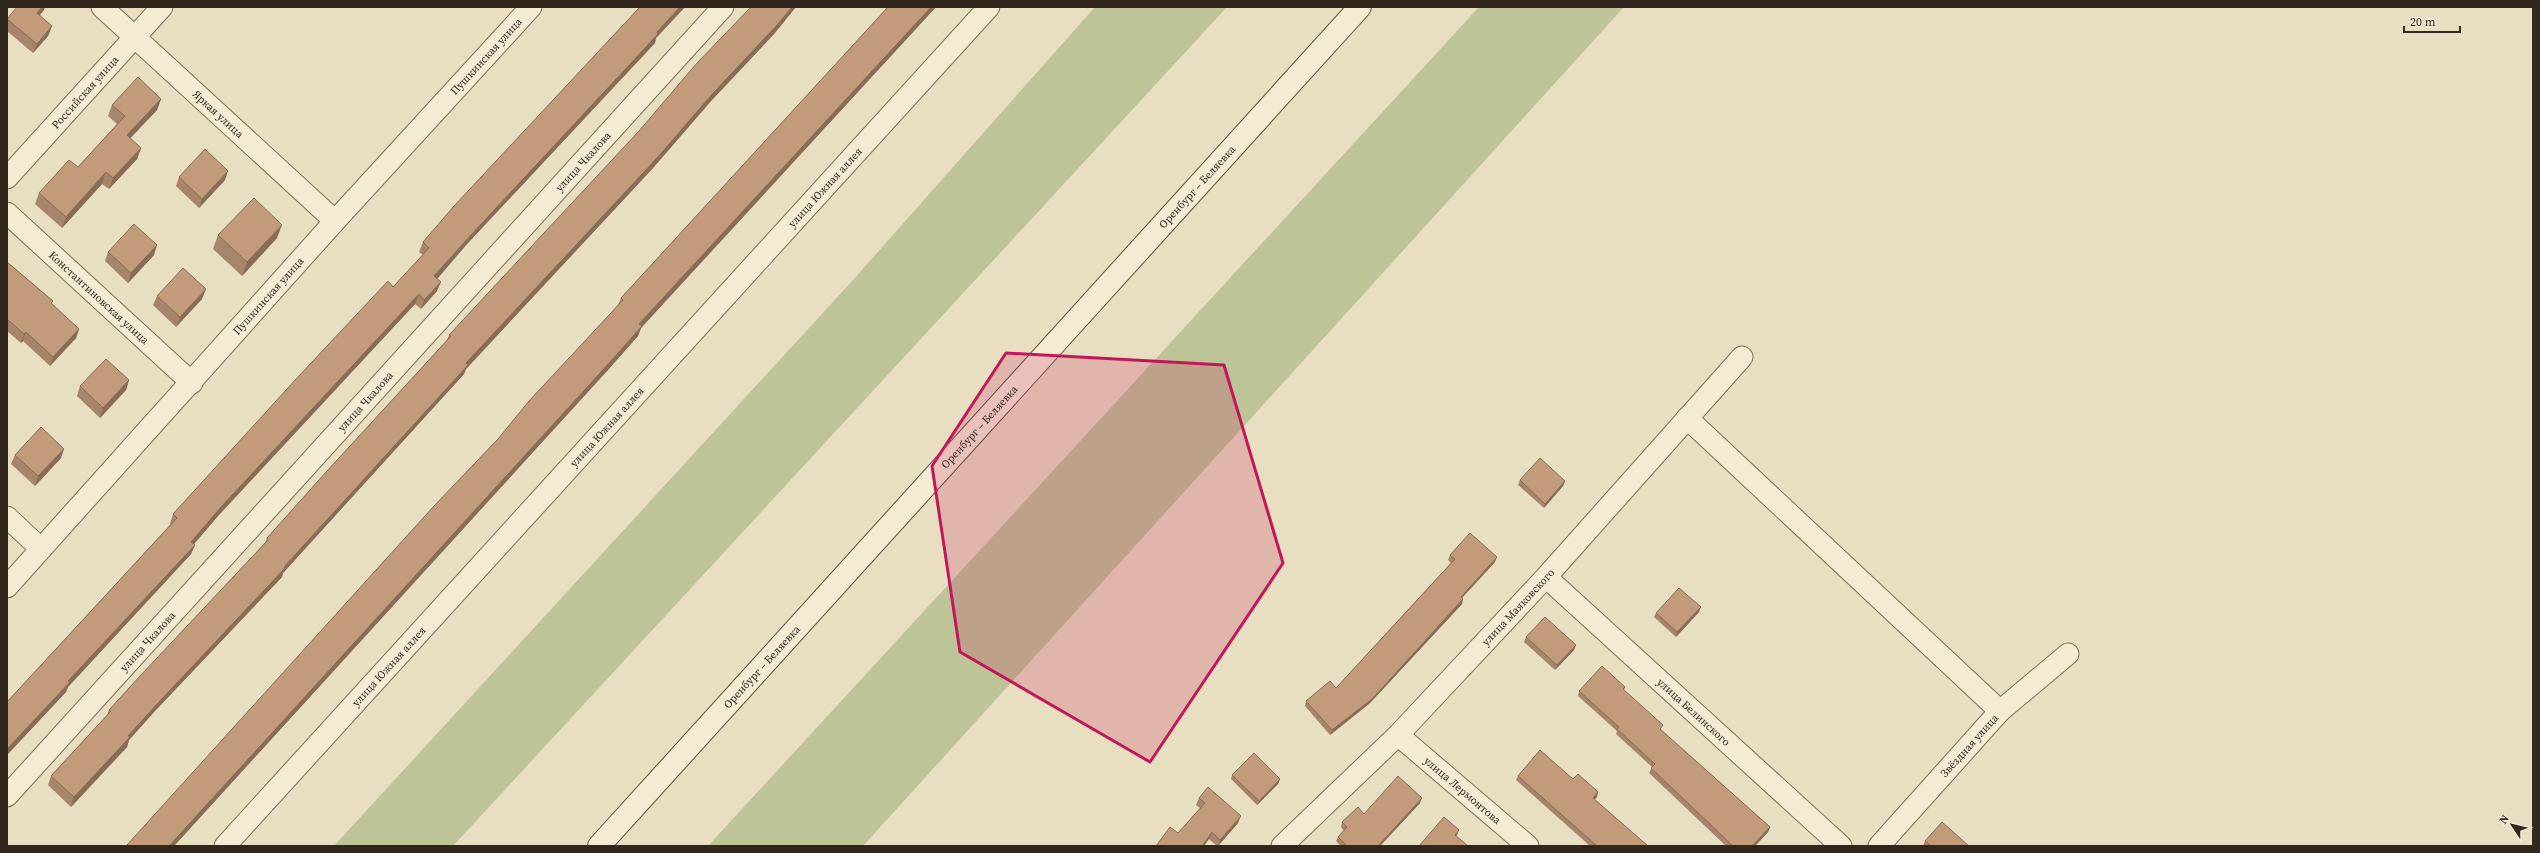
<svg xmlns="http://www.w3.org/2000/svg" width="2540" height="853" viewBox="0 0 2540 853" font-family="'Source Serif 4',serif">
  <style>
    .green { fill: #bdc497 }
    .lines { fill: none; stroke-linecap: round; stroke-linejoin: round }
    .minor-casing { stroke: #7f705b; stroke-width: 23 }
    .secondary-casing { stroke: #61513e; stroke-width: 24 }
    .minor { stroke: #f4ebd3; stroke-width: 21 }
    .secondary { stroke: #f4ebd3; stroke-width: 22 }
    .wall { fill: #a7856a }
    .shaded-wall { fill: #886c56 }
    .building { fill: #c29b7b; stroke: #886c56 }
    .marked { fill: #c2185b; fill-opacity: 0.2; stroke: #c2185b; stroke-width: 3; stroke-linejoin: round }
    .labels { text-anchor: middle; stroke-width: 3.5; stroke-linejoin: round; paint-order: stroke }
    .street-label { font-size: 11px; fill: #31271d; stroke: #f0e8d0 }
  </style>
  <rect width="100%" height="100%" fill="#e8dec1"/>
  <path class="green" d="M1095 7H1227L453 846H334L853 280Z
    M1479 7H1624L863 846H708Z"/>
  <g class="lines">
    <defs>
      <g id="minor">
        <path id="s1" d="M102 7 335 221"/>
        <path id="s2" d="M7 178 162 7"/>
        <path id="s3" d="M7 213 192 383"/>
        <path d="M1687 418 2000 711"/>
        <path d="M7 517 41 549"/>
        <path id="s4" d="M1546 577 1841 846"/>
        <path id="s5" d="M7 587 335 221 531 7"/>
        <path id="s6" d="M1398 735 1528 846"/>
        <path id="s7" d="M7 796 723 7"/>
        <path id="s8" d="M225 846 989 7"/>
        <path id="s9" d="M1282 846 1398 735 1546 577 1742 357"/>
        <path id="s10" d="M1879 846 2000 711 2068 654"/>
      </g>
      <g id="secondary">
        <path id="s11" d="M599 846 1360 7"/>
      </g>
    </defs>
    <use href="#minor" class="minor-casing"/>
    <use href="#secondary" class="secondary-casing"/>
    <use href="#minor" class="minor"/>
    <use href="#secondary" class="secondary"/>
  </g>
  <path class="wall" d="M639 7H685L656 38 655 43 467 244 437 279V291L421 309 415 304 218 516 194 544 195 545 191 554 68 687 66 692 7 755V702L171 524H170L173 514 393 287 423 255 419 252 423 242 638 9Z
    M888 7H936L641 328 638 336 607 371 174 846H127L498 439 618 305 621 298Z
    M44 10 39 16 52 26 48 36 33 53 7 31V19Z
    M775 33 711 101 653 168 466 369 464 374 283 573 282 577 154 712 129 740 127 747 71 807 48 785 51 776 107 715 109 710 265 543 267 538 447 340 449 335Z
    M161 99 157 110 130 138 141 148 137 159 109 189 102 184 62 228 35 204 39 193 78 167 117 124 108 116 112 105Z
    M179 177 225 180 199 208 176 186Z
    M218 235 277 238 242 276 213 249Z
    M108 252 154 255 128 283 105 261Z
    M7 262 53 301 52 304 79 329 76 338 50 366 23 341 21 343 7 331Z
    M157 296 202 299 176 327 153 305Z
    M129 380 126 390 100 418 77 396 80 386Z
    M15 455 61 458 35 486 11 464Z
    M1520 480 1565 481 1563 486 1544 508 1518 485Z
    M1450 555 1495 562 1462 598V604L1370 703 1330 735 1305 706 1306 701 1336 688 1451 563 1448 560Z
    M1699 612 1676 637 1654 617 1656 613Z
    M1526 637 1576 645 1574 650 1555 670 1524 642Z
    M1625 687 1624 690 1661 730 1770 827 1768 832 1755 846H1726L1649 773 1652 767 1616 734 1617 731 1578 696 1579 691Z
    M1232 775 1280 779 1278 784 1257 805 1231 779Z
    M1518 776 1573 779 1597 797 1594 799 1648 846H1590L1516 780Z
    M1199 798 1238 823 1218 846H1217L1209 839 1178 833 1200 808 1196 805Z
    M1420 803 1380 846H1341L1336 841 1338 837 1344 831 1341 827 1342 822 1364 814Z
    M1925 841 1969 846H1923Z"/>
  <path class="shaded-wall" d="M42 7H45L44 10 33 23 37 13Z
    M680 7H685L656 38 655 43 467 244 431 286 434 276 471 235Z
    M792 7H796L775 33 711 101 653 168 466 369 464 374 283 573 282 577 154 712 129 740 127 747 71 807 74 797 128 736 284 567 466 363Z
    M931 7H936L641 328 638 336 607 371 174 846H169L639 324Z
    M52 26 48 36 33 53 37 44Z
    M161 99 157 110 123 146 127 135Z
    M141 148 137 159 109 189 113 178Z
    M228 171 225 180 199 208 202 199Z
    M106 172 102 184 62 228 66 217Z
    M282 225 277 238 242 276 247 262Z
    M157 245 154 255 128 283 131 273Z
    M441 282 437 291 421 309 424 300Z
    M206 289 202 299 176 327 180 317Z
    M419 294 415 304 218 516 188 551 191 542 221 507Z
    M79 329 76 338 50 366 53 357Z
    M26 332 23 341 21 343 24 334Z
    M129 380 126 390 100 418 103 408Z
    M64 449 61 458 35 486 38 476Z
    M1565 481 1563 486 1544 508 1545 504Z
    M195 545 191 554 68 687 66 692 7 755V749L68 681Z
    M1497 557 1495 562 1459 601 1461 597Z
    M1463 599 1462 604 1370 703 1330 735 1332 730Z
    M1701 607 1699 612 1676 637 1677 632Z
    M1576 645 1574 650 1555 670 1557 665Z
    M1280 779 1278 784 1257 805 1259 801Z
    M1598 792 1597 797 1591 803 1593 798Z
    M1422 798 1420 803 1380 846H1378Z
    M1241 816 1238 823 1218 846 1220 840Z
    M1770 827 1768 832 1755 846H1752Z
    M1459 830 1457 835 1453 840 1455 835Z
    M1212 832 1209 839 1204 846H1202Z"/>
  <path class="building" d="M17 7H42L37 13 52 26 37 44 7 19Z
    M640 7H680L657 32 658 34 471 235 434 276 441 282 424 300 419 294 221 507 191 542 195 545 68 681 70 682 7 749V702L177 518 173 514 297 378 388 281 393 287 429 248 423 242 454 206Z
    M751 7H792L779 23 714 92 657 158 466 363 468 365 284 567 285 568 158 703 128 736 130 737 74 797 51 776 111 711 109 710 140 676 268 540 267 538 327 471 451 336 449 335 639 131 697 63Z
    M888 7H931L639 324 642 326 610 362 169 846H128L127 845 434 506 498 439 529 401 623 300 621 298Z
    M138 77 161 99 127 135 141 148 113 178 106 172 66 217 39 193 69 160 78 167 125 116 112 105Z
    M205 149 228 171 202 199 179 177Z
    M254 198 282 225 247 262 218 235Z
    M134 224 157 245 131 273 108 252Z
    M7 262 53 301 51 303 79 329 53 357 26 332 24 334 7 319Z
    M183 268 206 289 180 317 157 296Z
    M106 359 129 380 103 408 80 386Z
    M41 427 64 449 38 476 15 455Z
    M1540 458 1565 481 1545 504 1520 480Z
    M1470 533 1497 557 1461 597 1463 599 1372 699 1332 730 1306 701 1330 681 1336 688 1455 559 1450 555Z
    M1679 588 1701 607 1677 632 1656 613Z
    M1545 617 1576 645 1557 665 1526 637Z
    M1602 666 1625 687 1623 689 1663 725 1660 729 1770 827 1752 846H1733L1651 768 1655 764 1617 729 1619 727 1579 691Z
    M1540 750 1573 779 1578 774 1598 792 1593 798 1648 846H1597L1518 776Z
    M1254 753 1280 779 1259 801 1232 775Z
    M1398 776 1422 798 1378 846H1347L1338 837 1347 827 1342 822 1358 807 1364 814Z
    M1208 787 1241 816 1220 840 1212 832 1202 846H1156L1170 827 1178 833 1205 803 1199 798Z
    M1444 817 1459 830 1455 835 1468 846H1419Z
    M1942 822 1969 846H1931L1925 841Z"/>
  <path class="marked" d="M1006 353 1224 365 1283 563 1150 762 960 652 932 466Z"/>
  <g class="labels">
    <g class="street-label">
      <text dy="4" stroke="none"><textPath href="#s5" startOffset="715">Пушкинская улица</textPath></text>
      <text dy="4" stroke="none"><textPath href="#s2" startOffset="116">Российская улица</textPath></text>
      <text dy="4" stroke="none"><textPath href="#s1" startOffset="158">Яркая улица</textPath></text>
      <text dy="4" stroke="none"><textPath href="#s7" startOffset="857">улица Чкалова</textPath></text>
      <text dy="4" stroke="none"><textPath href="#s8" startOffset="891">улица Южная аллея</textPath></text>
      <text dy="4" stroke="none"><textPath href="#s11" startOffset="890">Оренбург – Беляевка</textPath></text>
      <text dy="4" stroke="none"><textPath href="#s5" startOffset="391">Пушкинская улица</textPath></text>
      <text dy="4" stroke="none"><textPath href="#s3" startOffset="125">Константиновская улица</textPath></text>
      <text dy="4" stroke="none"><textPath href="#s7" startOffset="533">улица Чкалова</textPath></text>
      <text dy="4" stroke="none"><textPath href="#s11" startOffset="566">Оренбург – Беляевка</textPath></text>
      <text dy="4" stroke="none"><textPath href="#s8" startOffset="567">улица Южная аллея</textPath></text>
      <text dy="4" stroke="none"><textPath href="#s9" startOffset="336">улица Маяковского</textPath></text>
      <text dy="4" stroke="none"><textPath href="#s7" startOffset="209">улица Чкалова</textPath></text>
      <text dy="4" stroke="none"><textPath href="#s8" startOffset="243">улица Южная аллея</textPath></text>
      <text dy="4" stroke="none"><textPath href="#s11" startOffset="242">Оренбург – Беляевка</textPath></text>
      <text dy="4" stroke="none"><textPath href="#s4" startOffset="200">улица Белинского</textPath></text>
      <text dy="4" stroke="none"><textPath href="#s10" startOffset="135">Звёздная улица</textPath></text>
      <text dy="4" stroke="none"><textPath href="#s6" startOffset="85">улица Лермонтова</textPath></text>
    </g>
  </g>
  <rect width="2540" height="853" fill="none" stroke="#31271d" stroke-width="16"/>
  <g transform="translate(2512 825) rotate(305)" stroke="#f0e8d0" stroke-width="3" paint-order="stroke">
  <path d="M0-3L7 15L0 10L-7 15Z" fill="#31271d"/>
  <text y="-6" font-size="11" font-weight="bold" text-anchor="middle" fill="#31271d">N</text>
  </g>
  <path d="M2404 26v6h56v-6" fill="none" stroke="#31271d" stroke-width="2"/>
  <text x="2410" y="26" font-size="12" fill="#31271d" stroke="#f0e8d0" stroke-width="3" paint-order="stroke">20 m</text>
</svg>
